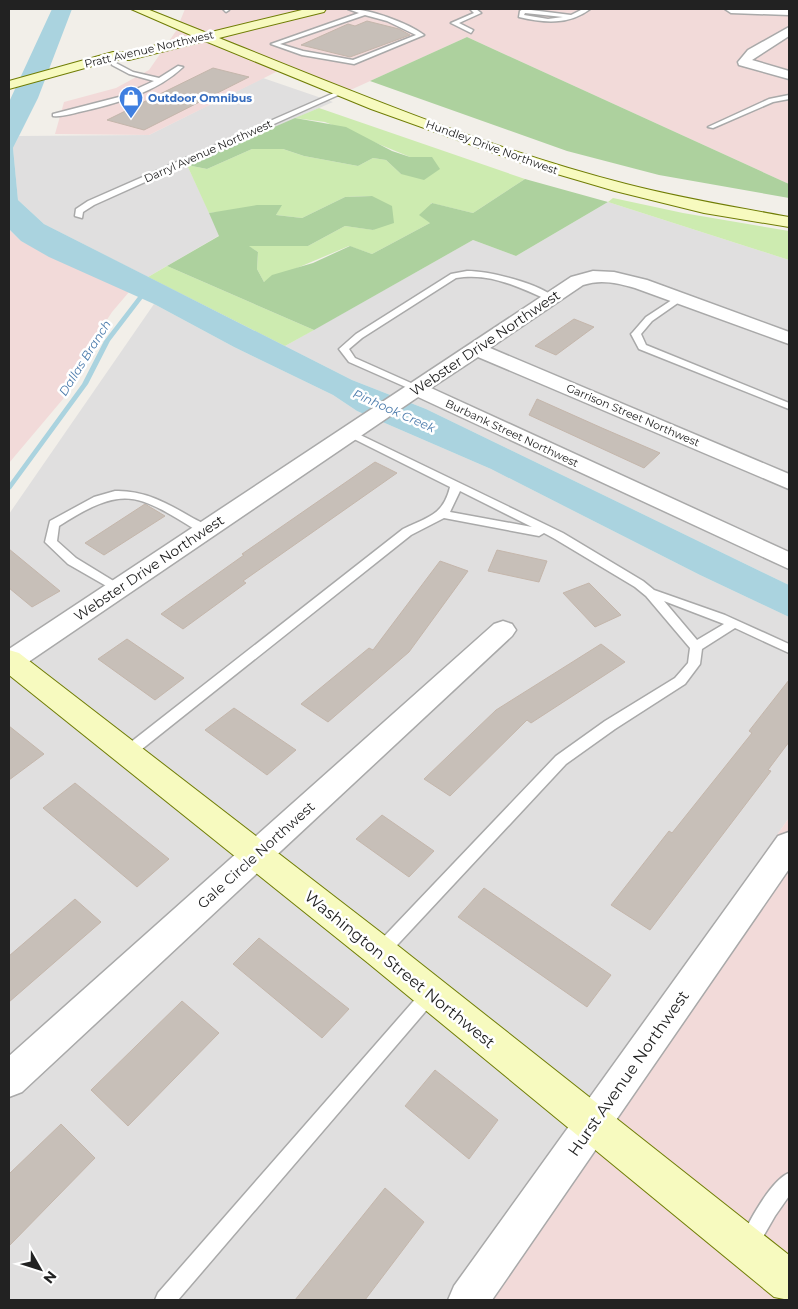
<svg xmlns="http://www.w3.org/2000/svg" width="798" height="1309" viewBox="0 0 798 1309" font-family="Montserrat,sans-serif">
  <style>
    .residential { fill: #e0dfdf }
    .commercial { fill: #f2dad9 }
    .grass { fill: #cdebb0 }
    .forest { fill: #add19e }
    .water { fill: #aad3df }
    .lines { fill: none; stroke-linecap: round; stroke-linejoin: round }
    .stream { fill: #aad3df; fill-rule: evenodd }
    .building { fill: #c7bfb8; stroke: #c4b6ab }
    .lane-casing { stroke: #a9a9a9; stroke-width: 3 }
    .street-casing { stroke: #a9a9a9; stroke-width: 3 }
    .secondary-casing { stroke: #707d05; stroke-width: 2 }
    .lane { fill: #fff; fill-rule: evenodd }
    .street { fill: #fff; fill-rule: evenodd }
    .secondary { fill: #f7fabf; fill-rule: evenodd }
    .labels { text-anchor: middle; stroke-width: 5; stroke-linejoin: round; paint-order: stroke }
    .far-street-label { font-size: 11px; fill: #222; stroke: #fff }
    .far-shop-label { font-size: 11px; font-weight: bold; fill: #366cbe; stroke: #fff; text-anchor: start }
    .far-water-label { font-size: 12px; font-style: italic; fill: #4a7aab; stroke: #fff }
    .street-label { font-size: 14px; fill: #222; stroke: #fff }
    .near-street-label { font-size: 16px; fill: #222; stroke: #fff }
  </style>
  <rect width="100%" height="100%" fill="#f2efe9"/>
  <path class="residential" d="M263 78 333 102 187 165 220 235 148 277 44 224 18 200 13 148 19 136 149 135Z
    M608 202 789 260V585L426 409 352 380 285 346 473 240 516 256Z
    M154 304 234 347 333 395 357 411 491 469 700 575 789 617V818L449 1300H9V514Z"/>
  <path class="commercial" d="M185 9H789V184L467 37 346 92 280 70 149 135 55 134 64 102 116 88 149 70 176 31Z
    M9 229 21 241 129 292 112 312 84 355 63 399 9 463Z
    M789 818V1300H449Z"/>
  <path class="grass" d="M319 108 525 179 473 213 431 203 430 223 372 254 349 246 264 282 257 269 258 252 248 246H308L345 226 374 230 372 196 345 197 302 218 276 215 281 205 209 213 187 165 207 169 252 149H283L304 156 358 166 373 158 386 160 401 174 432 158 410 157 325 122 295 118Z
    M613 198 683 213 789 231V260L608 202Z
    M167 266 314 330 285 346 148 277Z"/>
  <path class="forest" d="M467 37 789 184V198L659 175 567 151 370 81Z
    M295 118 346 127 392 151 410 157H432L440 169 424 180 401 174 386 160 373 158 358 166 304 156 283 149H252L207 169 187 165Z
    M525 179 608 202 516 256 473 240 314 330 167 266 219 236 209 213 257 205H282L276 215 302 218 345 197 372 196 392 206 394 223 373 230 345 226 308 246H249L258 252 257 269 264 282 272 275 313 263 350 246 372 254 430 223 419 215 432 203 473 213Z"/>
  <path class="water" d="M52 9H72L38 98 13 148 18 200 44 224 352 380 426 409 789 585V617L700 575 491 469 357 411 333 395 234 347 154 304 49 257 21 241 9 229V102Z"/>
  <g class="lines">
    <path class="stream" d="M144 289 149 290 110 341 88 384 11 489 9 490V484L82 384 104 341Z"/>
  </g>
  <path class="building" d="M367 21 399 29 410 35 350 57 301 45 348 24 355 26Z
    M213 68 249 77 144 130 107 120Z
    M574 319 594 327 556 355 535 346Z
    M537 399 602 428 660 453 644 468 529 415Z
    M375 462 397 473 243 581 246 583 183 629 161 614 244 555 242 554Z
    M145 504 165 516 104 555 85 543Z
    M9 549 60 591 32 607 9 588Z
    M497 550 547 561 539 582 488 571Z
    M440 561 468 571 409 652 328 722 301 704 369 648 373 650Z
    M589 583 621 615 595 627 563 593Z
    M127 639 184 678 155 700 98 659Z
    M601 644 625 662 531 723 527 720 450 796 424 779 496 710Z
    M789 680V742L768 770 771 771 650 930 611 905 669 831 672 833 752 733 749 731Z
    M234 708 296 750 267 775 205 730Z
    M9 726 44 754 9 780Z
    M75 783 169 859 137 887 43 808Z
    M382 815 434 851 409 877 356 839Z
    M484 888 611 975 587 1007 458 917Z
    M75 899 101 922 9 1002V956Z
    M259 938 349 1009 322 1038 233 964Z
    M182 1001 219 1033 128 1126 91 1090Z
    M435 1070 498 1120 469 1159 405 1106Z
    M61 1124 95 1158 9 1246V1174Z
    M385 1188 424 1222 365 1300H295Z"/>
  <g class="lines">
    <defs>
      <path id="lane" d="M223 9H229V10L226 12Z
        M348 9C368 8 408 23 424 35L354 64 302 55 271 44 359 13ZM365 15 387 21 416 35 353 60 303 51 280 44Z
        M470 9H476L481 13 459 23 473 30 471 33 451 23 474 13Z
        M523 9 571 15 583 9H590C569 25 544 23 519 17L520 11ZM525 13 563 17 548 19 524 15Z
        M112 63H116L133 72 159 78 178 66 183 67C157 92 116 104 79 112 71 114 61 117 53 116V114L119 97 154 81 129 74 112 65Z
        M343 89 345 92 94 205 83 212 82 218 75 216 76 209 88 201Z
        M789 95V99L773 102 713 128 708 127 769 99Z
        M467 271C489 271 539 283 555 298L548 300C518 287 490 272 456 278L362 338 349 349 355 358 420 387 422 389 417 392 349 362 339 349 356 334 451 274Z
        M678 296 685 298 652 321 641 334 646 345 789 403V409L639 349 631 334 633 332 646 317Z
        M350 430 563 533 643 581 654 590 725 615 789 644V653L735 628 702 649 700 664 685 684 615 729 566 764 386 957 380 959 374 957 372 952 374 947 556 756 605 721 675 678 688 663 690 648 646 596 635 587 555 539 544 533 539 536 444 518 411 535 132 757H122L120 753 122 749 403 529C427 517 443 516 450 487L346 435V431ZM460 491 532 527 450 512ZM664 601 724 624 697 640Z
        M115 491C144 490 167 503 191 517 198 521 206 524 211 530L209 533H201C137 494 126 483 59 526L57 541 76 558 125 588 119 592 115 591 68 564 45 542 50 521 94 497Z
        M431 986 437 988 439 993 437 998 178 1300H155L158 1293 425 988Z
        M789 1173V1196L775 1216 756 1249 749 1251 742 1249 740 1242C747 1224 771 1180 789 1173Z"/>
      <path id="street" d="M725 9H789V15L731 13Z
        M789 27V36L752 60 789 71V79L739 65 738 62 748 50Z
        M593 271 614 272 647 280 789 332V344L635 288C617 283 601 279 583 285L490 348 789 474V489L478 357 431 388 789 552V569L418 397 18 669 9 671V649L571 277Z
        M503 621 512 624 516 630 512 636 22 1092 9 1097V1056L494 624Z
        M789 832V869L492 1300H448L454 1286 778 836Z"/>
      <path id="secondary" d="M131 9H147L207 33 306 9H326L324 12 219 38C352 91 486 148 626 184 680 198 734 207 789 217V227L704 213 615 191 533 167 371 109 205 41 129 60H114L9 89V81L113 52H129L193 36Z
        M9 650 19 653 392 941 789 1255V1300L774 1297 368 963 9 675Z"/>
    </defs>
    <use href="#lane" class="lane-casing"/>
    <use href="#street" class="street-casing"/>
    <use href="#secondary" class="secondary-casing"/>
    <use href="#lane" class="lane"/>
    <use href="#street" class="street"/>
    <use href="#secondary" class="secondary"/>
  </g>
  <defs>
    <symbol id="shop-pin" viewBox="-11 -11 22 30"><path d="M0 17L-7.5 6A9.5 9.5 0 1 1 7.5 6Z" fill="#3f7fe0" stroke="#fff"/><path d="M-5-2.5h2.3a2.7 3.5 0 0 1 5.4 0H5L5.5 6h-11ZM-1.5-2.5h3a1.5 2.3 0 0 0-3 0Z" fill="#fff"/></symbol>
  </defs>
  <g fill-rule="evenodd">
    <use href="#shop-pin" x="117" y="84" width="28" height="38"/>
  </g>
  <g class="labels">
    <g class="far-street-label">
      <text transform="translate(149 49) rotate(-13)" y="4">Pratt Avenue Northwest</text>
      <text transform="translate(492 147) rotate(20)" y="4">Hundley Drive Northwest</text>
      <text transform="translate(208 151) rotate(-24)" y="4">Darryl Avenue Northwest</text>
      <text transform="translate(633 415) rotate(23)" y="4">Garrison Street Northwest</text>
      <text transform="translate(512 433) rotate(25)" y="4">Burbank Street Northwest</text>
    </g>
    <g class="far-shop-label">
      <text x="148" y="102">Outdoor Omnibus</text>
    </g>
    <g class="far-water-label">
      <text transform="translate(85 358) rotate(-58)" y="4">Dallas Branch</text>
      <text transform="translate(394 411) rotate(24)" y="4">Pinhook Creek</text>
    </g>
    <g class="street-label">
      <text transform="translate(485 343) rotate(-34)" y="5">Webster Drive Northwest</text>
      <text transform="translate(149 568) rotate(-34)" y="5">Webster Drive Northwest</text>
      <text transform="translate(256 855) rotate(-42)" y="5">Gale Circle Northwest</text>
    </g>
    <g class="near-street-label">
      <text transform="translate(400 969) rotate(39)" y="6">Washington Street Northwest</text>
      <text transform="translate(628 1073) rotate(-55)" y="6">Hurst Avenue Northwest</text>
    </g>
  </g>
  <rect width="798" height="1309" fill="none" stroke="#222222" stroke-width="20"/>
  <g transform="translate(40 1269) rotate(129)" stroke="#ffffff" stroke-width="4" paint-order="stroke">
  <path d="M0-4L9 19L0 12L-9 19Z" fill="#222222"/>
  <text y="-8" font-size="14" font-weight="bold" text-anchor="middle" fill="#222222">N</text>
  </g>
</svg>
